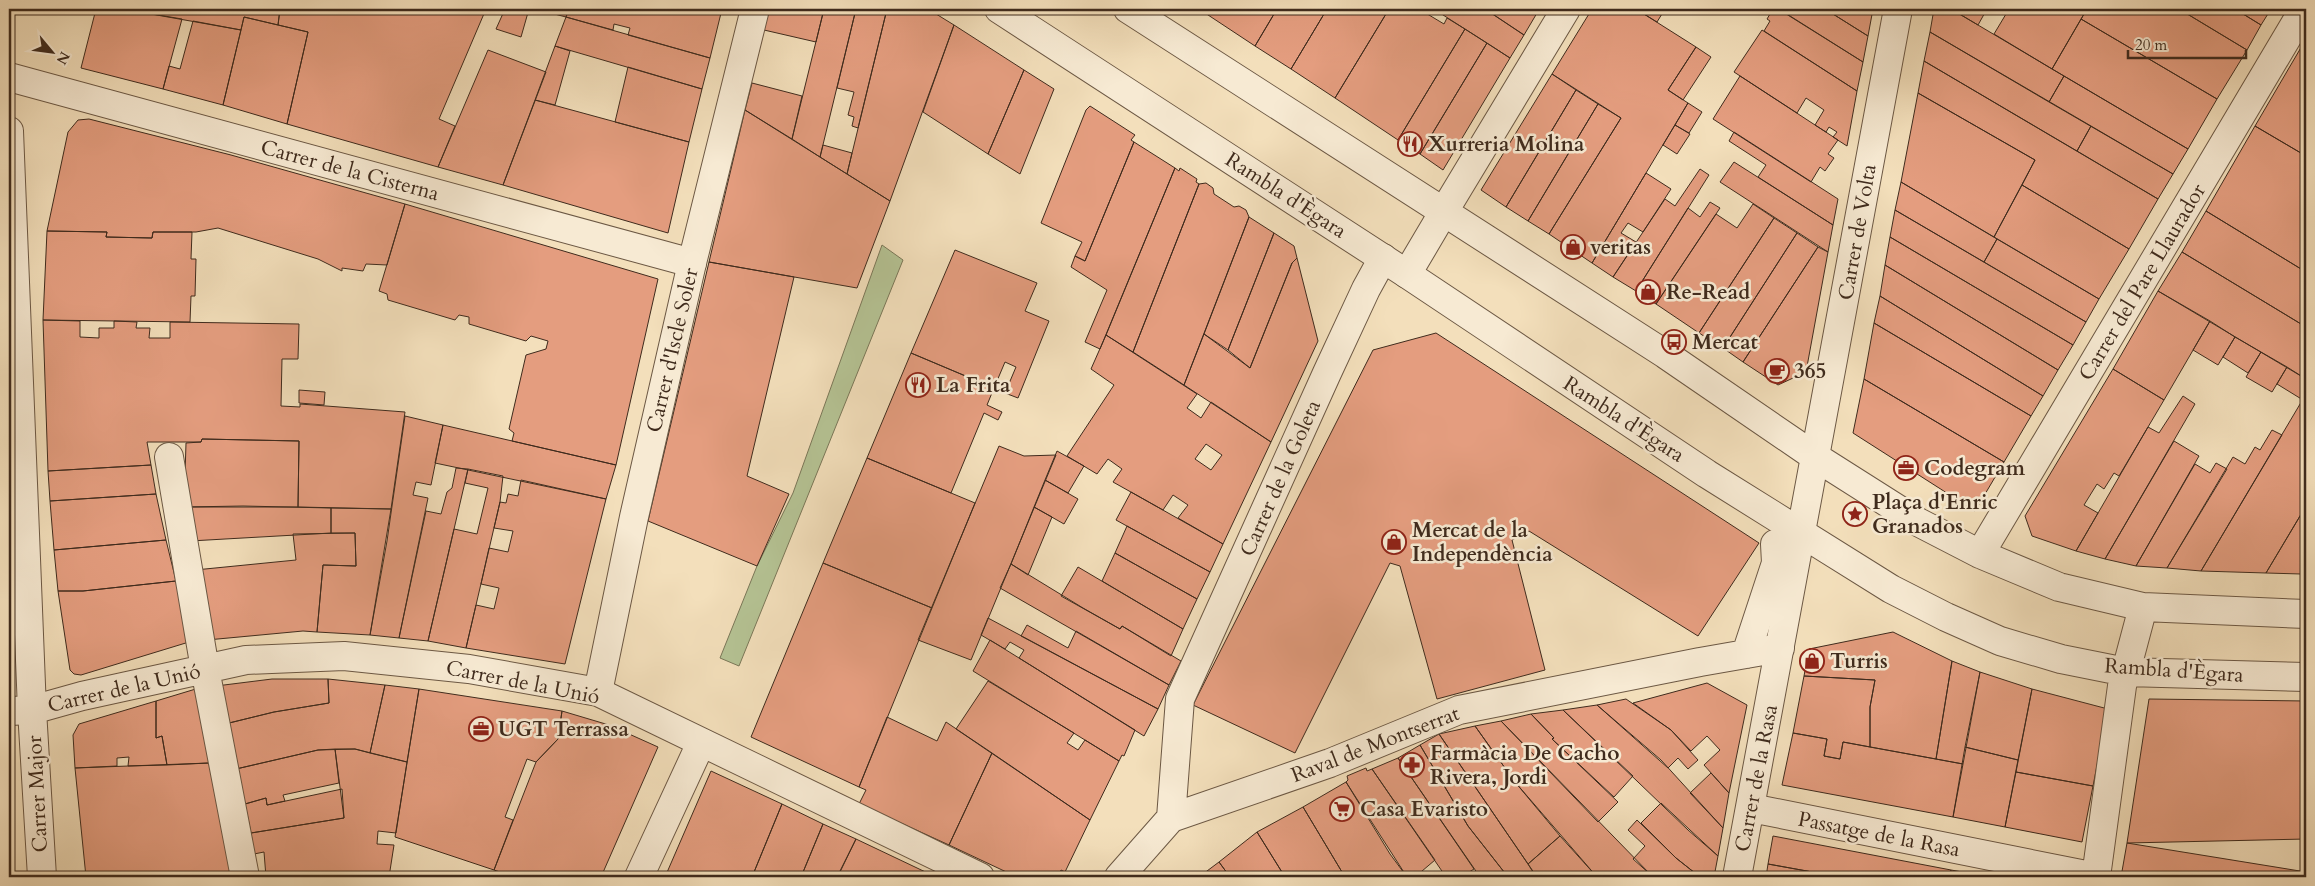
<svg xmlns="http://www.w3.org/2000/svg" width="2315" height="886" viewBox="0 0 2315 886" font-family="Cardo,serif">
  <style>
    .green { fill: #b5c394; stroke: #7a7758 }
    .building { fill: #e49d7f; stroke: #3f2b1d; fill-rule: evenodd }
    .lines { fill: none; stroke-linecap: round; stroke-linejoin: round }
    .pedestrian-casing { stroke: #6c5844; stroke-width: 30 }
    .minor-casing { stroke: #6c5844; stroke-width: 30 }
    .pedestrian { stroke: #f7ead3; stroke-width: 28 }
    .minor { stroke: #f7ead3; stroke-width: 28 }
    .labels { text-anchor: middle; stroke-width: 5; stroke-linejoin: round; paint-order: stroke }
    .poi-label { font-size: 21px; font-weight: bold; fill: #3f2b1d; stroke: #f7ead3; text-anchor: start }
    .street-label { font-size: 21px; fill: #3f2b1d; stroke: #f7ead3 }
  </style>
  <rect width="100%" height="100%" fill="#f3dfbb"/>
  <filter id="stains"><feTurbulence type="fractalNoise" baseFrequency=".004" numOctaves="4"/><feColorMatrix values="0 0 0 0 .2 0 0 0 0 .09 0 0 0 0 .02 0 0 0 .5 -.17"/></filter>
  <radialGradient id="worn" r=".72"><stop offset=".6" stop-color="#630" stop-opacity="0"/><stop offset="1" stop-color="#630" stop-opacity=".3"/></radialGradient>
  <path class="green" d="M882 245 903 260 739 666 720 658 757 566 793 493Z"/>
  <path class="building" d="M96 9H123L182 19 163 89 81 68Z
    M123 9H280L278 25 244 17 241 30Z
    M280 9H486L439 119 455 126 438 167 287 124 308 32 278 25Z
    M505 9H529L521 37 496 29Z
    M535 9H569L566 17Z
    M569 9H722L710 58 628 35 630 28 614 24 613 30 566 17Z
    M769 9H824L816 42 764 30Z
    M824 9H856L820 157 792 139Z
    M856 9H887L858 128 852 126 854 117 848 115 854 92 837 88Z
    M887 9H928L954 25 890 201 847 174Z
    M1199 9H1277L1255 46Z
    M1277 9H1327L1291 69 1255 46Z
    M1327 9H1389L1335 98 1291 69Z
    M1389 9H1419L1444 24 1447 18 1465 29 1398 140 1335 98Z
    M1443 9H1485L1524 35 1510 58 1440 13Z
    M1485 9H1530L1537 13 1524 35Z
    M1592 9H1636L1696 47 1668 90 1688 103 1592 263 1549 234 1621 118 1552 74Z
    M1636 9H1665L1657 22Z
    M1773 9H1779L1863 62 1857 91 1764 31 1770 21 1767 19Z
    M1785 9H1825L1868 36 1863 62 1783 12Z
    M1825 9H1873L1868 36Z
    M1934 9H1951L2064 76 2049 102 1930 32Z
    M1951 9H1987L1978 25Z
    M2009 9H2087L2052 69 1994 34Z
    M2087 9H2179L2247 50 2217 99 2081 19Z
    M2179 9H2235L2261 25 2247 50Z
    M2235 9H2271L2261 25Z
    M244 17 308 32 287 124 223 105Z
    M566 17 710 58 702 89 555 46Z
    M2081 19 2217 99 2188 149 2052 69Z
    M193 21 241 30 223 105 163 89 169 66 180 69Z
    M954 25 1024 70 988 154 923 112Z
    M1465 29 1487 43 1420 154 1398 140Z
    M1762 30 1857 91 1847 146 1833 137 1837 132 1829 127 1826 132 1815 125 1824 110 1806 98 1797 113 1734 72Z
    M1930 32 2091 126 2077 151 1924 61Z
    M2306 39V156L2255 126Z
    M1487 43 1510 58 1443 170 1420 154Z
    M555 46 570 51 555 105 535 100Z
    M1696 47 1711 57 1683 100 1668 90Z
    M488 50 546 72 503 185 438 167Z
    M1924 61 2158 199 2129 249 2022 185 2035 160 1918 93Z
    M628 67 702 89 689 142 615 122Z
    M1024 70 1054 89 1020 174 988 154Z
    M1552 74 1576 90 1506 207 1481 190Z
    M1740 76 1838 140 1828 154 1834 158 1825 171 1820 167 1811 182 1713 119Z
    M2064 76 2188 149 2173 174 2049 102Z
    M752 83 802 96 792 139 745 110Z
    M1576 90 1598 104 1528 221 1506 207Z
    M1918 93 2035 160 1994 237 1901 182Z
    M535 100 689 142 668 233 503 185Z
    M1688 103 1702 112 1689 133 1675 125Z
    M1598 104 1621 118 1549 234 1528 221Z
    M1090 106 1135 135 1131 140 1134 142 1085 261 1075 256 1082 242 1041 223 1086 110Z
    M745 110 890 201 857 288 709 262Z
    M89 119 231 155 405 204 387 265 366 264 363 271 342 268V271L318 259 218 228 196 232H153L152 238 106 237 107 232 47 231 68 132 78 120Z
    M1675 125 1690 134 1677 154 1663 145Z
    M2091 126 2173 174 2158 199 2077 151Z
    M2255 126 2306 156V272L2206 211Z
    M1734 132 1838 199 1833 225 1758 177 1766 165 1729 141Z
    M1134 142 1175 168 1100 349 1085 342 1107 290 1071 267 1075 256 1085 261Z
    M823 145 852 153 847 174 820 157Z
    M1734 162 1833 225 1828 252 1720 182Z
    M1175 168 1179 171 1180 168 1197 179 1196 182 1199 184 1133 352 1106 335Z
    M1700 169 1709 175 1636 291 1613 277 1665 199 1675 206Z
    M1646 173 1671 189 1643 232 1628 223 1621 233 1636 242 1613 277 1592 263Z
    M1901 182 1997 239 1984 262 1895 210Z
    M1206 183 1213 188 1214 194 1234 207 1239 206 1246 210 1249 217 1184 385 1133 352 1199 184Z
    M2022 185 2129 249 2099 299 1994 237Z
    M1710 202 1720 208 1656 304 1636 291 1688 208 1700 217Z
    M405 204 658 279 616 465 512 441 514 433 509 429 526 355 546 349 548 341 531 336 526 341 469 324V317L459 315 455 320 388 300 387 294 379 291Z
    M1753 204 1774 218 1699 333 1656 304 1716 214 1737 228Z
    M1895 210 2086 322 2073 345 1890 237Z
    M2206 211 2306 272V327L2182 252Z
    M1249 217 1274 233 1228 350 1204 334Z
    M1774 218 1797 233 1723 348 1699 333Z
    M47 231 107 232 106 237 152 238 153 232H192L191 259H196L195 296H191L190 322 43 320Z
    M1274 233 1294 246 1297 258 1292 263 1250 368 1228 350Z
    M1797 233 1818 247 1743 362 1723 348Z
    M1890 237 2073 345 2058 370 1885 265Z
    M1997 239 2099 299 2086 322 1984 262Z
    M1818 247 1828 252 1806 372 1778 385 1743 362Z
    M955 250 1037 283 1025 311 1049 321 1018 398 1005 393 1016 367 1005 362 994 388 911 353Z
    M2182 252 2306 327V379L2158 291Z
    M1297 258 1318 341 1271 442 1184 385 1204 334 1250 368 1292 263Z
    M709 262 794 277 747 476 789 494 757 566 648 521Z
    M1885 265 2058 370 2043 396 1880 296Z
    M2158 291 2210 321 2164 400 2113 369Z
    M1880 296 2043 396 2031 416 1874 323Z
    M43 320 80 321V337L99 338V328H114V321L137 322 136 328H150L149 338H170V322L299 324 298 359H282L281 406 300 407V404L405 412 391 509 298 507 299 441 202 439 201 442H147L151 465 48 471Z
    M2210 321 2235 337 2218 365 2193 350Z
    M1874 323 2031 416 2004 462 1864 379Z
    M1436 333 1759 543 1698 636 1529 531 1512 540 1545 670 1437 699 1400 566 1390 563 1295 753 1193 705 1373 350Z
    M1106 335 1197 394 1187 408 1201 418 1211 402 1271 442 1223 544 1178 518 1188 505 1173 495 1163 510 1113 482 1122 469 1108 459 1097 474 1067 456 1114 385 1091 369ZM1206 444 1222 455 1211 470 1195 459Z
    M2235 337 2261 352 2248 373 2223 357Z
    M2261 352 2287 367 2272 392 2246 377Z
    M911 353 994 388 987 405 1002 412 998 420 984 413 951 493 867 458Z
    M2287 367 2306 379V394L2303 400 2277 384Z
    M2113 369 2164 400 2119 476 2114 473 2104 489 2097 484 2084 505 2098 513 2076 551 2032 536 2025 516Z
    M1864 379 2004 462 1975 511 1853 433Z
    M299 390 325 392 324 405 299 403Z
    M2306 394V506L2266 573 2201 571Z
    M2183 396 2195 404 2105 559 2076 551 2148 427 2159 433Z
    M405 416 443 425 431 485 416 482 413 495 428 498 399 638 370 635 387 541Z
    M443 425 616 465 606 499 435 463Z
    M2272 430 2282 435 2201 571 2167 568 2233 457 2245 464 2255 447 2260 450Z
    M202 439 299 441 298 507H184L186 443 201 442Z
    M2174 441 2199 456 2136 566 2105 559Z
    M999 446 1024 456 1056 455 971 660 918 640Z
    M1057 451 1084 466 1068 493 1045 480Z
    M867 458 975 503 932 608 823 563Z
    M2216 463 2227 469 2167 568 2136 566 2195 464 2210 473Z
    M151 465 156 494 50 501 48 471Z
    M456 468 468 469 428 641 399 638 426 511 441 514 447 492 452 488Z
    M468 469 503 476 500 502 466 648 428 641 454 529 477 534 488 488 465 483Z
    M521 480 606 499 565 664 466 648 476 605 494 609 499 588 481 584 489 548 508 552 513 531 494 528 500 502 506 503 508 494 518 496Z
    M1045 480 1078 499 1064 524 1034 507Z
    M1131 492 1223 544 1210 572 1116 520Z
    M156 494 166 540 54 550 50 501Z
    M243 506 331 508V533L190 541 184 507Z
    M2306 506V566L2301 574 2266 573Z
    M1034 507 1052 517 1028 575 1011 564Z
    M331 508 391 509 370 635 317 632 323 565 356 566 355 533H331Z
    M1127 526 1210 572 1197 599 1115 553Z
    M355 533 356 566 323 565 317 632 303 631 207 640 195 570 296 560 293 534Z
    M166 540 176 581 83 591H58L54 550Z
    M1115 553 1197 599 1183 629 1102 581Z
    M823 563 932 608 859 787 751 737Z
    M1011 564 1083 608 1120 629 1122 626 1181 661 1169 685 1000 588Z
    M1078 567 1183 629 1171 656 1122 626 1120 629 1061 596Z
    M176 581 189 642 81 675 74 674 70 670 58 591H83Z
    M988 618 1158 709 1144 736 1019 658 1024 650 1010 642 1005 649 981 635Z
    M1027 625 1068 648 1076 631 1169 685 1158 709 1021 636Z
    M1893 632 1952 661 1936 759 1870 747V707L1875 680 1804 676 1809 649Z
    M990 640 1135 730 1124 756 1122 755 1119 761 973 671Z
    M1952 661 1980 672 1963 764 1936 759Z
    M1980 672 2032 689 2018 760 1965 747Z
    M1804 676 1875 680 1870 707V747L1843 742 1840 759 1824 756 1827 739 1793 733Z
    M272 679H328L329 703 274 712 225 724 216 686Z
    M328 679 385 685 370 753 355 749 318 750 236 769 225 724 274 712 329 703Z
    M988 681 1074 733 1067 743 1078 750 1085 740 1119 761 1090 820 956 729Z
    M1707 683 1747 705 1729 793 1704 765 1720 750 1707 736 1691 751 1671 730 1633 703Z
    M385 685 419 689 407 762 370 753Z
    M199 688 209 763 167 765 162 736 156 738V701Z
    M419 689 562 711 558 739 536 762 527 759 505 817 513 820 494 870 395 837Z
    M2032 689 2108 709 2093 786 2016 772Z
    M1626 699 1671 730 1698 760 1688 769 1678 758 1668 768 1597 705Z
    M2149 699 2306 701V839L2127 843Z
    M156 701V738L162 736 167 765 128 766 129 757 117 758V766L75 768 73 735 79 724Z
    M1597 705 1661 760 1723 828 1718 856 1688 830 1563 710Z
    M1563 710 1633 776 1614 797 1552 739 1554 738 1531 714Z
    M562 711 609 725 658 747 601 877H515L494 870 536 762 558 739Z
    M1531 714 1554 738 1552 739 1618 802 1598 822 1501 721Z
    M887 717 937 741 946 722 992 753 949 845 859 804 866 790 859 787Z
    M1501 721 1651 875 1650 877H1597L1515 782 1475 726Z
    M1475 726 1515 782 1560 836 1528 864 1439 734Z
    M1793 733 1827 739 1824 756 1840 759 1843 742 1963 764 1953 817 1782 785Z
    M1439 734 1528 864 1536 877H1508L1468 826 1420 745Z
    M1420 745 1468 826 1508 877H1480L1398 758Z
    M1965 747 2018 760 2005 827 1953 817Z
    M335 749H355L407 762 396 833 378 831 377 844 394 845 389 877H266L264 852 254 854 251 833 344 818Z
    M335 749 339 783 283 795 285 801 267 805 266 798 245 804 236 769 318 750Z
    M992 753 1090 820 1065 872 1061 870 1058 877H1017L949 845Z
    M1398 758 1474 869 1461 877H1446L1372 769Z
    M209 763 234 877H86L75 768Z
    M1366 768 1367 771 1372 769 1435 860 1415 877H1407L1346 782 1348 780 1347 776Z
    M711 771 782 804 752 877H665Z
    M2016 772 2093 786 2082 842 2005 827Z
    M1711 773 1729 793 1723 828 1690 793Z
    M1346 782 1390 854 1407 877H1345L1303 807Z
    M342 789 344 818 251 833 245 804 266 798 267 805Z
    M1661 803 1718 856 1714 877H1700L1676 858 1641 823Z
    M782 804 823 824 801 877H752Z
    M1303 807 1345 877H1285L1257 832Z
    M1637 820 1676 858 1700 877H1653L1651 875 1633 859 1645 846 1628 830Z
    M823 824 856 839 837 877H801Z
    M1257 832 1285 877H1230L1219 862Z
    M1560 836 1597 877H1537L1528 864Z
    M1773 836 1951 870 1949 877H1840L1768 864Z
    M856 839 936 877H848L840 872Z
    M2127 843 2306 872V877H2121Z
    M1219 862 1230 877H1199Z
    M1768 864 1840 877H1766Z
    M1951 870 1991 877H1949Z"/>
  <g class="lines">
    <defs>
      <path id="pedestrian" d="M1407 274 1443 213
        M169 457 205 669 245 877
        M1746 654 1776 563 1775 544
        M598 692 634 517 692 263
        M32 710 82 696 246 660 344 656 469 669 598 692 980 877
        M32 710 42 877
        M1171 818 1180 699 1327 373 1366 289 1383 258
        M639 877 701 743
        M1119 877 1171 818 1330 763 1459 710 1700 662 1780 648"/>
      <path id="minor" d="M999 9 1407 274 1707 474 1891 589 1946 617 2000 641 2061 659 2126 672 2306 677
        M1128 9 1665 354 1814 456 1918 522 1980 554 2059 587 2143 607 2306 614
        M9 77 692 263 755 9
        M9 131 32 710 9 711
        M1443 213 1566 9
        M1980 554 2304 9
        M1751 808 2096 877
        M1737 877 1898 9
        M2096 877 2122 686 2143 607"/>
    </defs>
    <use href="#pedestrian" class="pedestrian-casing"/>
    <use href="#minor" class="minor-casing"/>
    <use href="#pedestrian" class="pedestrian"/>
    <use href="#minor" class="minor"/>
  </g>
  <defs>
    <symbol id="restaurant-ring" viewBox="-11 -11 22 22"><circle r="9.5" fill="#f7ead3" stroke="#8f2418" stroke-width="1.5"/><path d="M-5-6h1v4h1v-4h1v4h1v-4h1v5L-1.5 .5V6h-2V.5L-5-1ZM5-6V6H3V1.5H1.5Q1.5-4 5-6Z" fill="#8f2418"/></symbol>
    <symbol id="shop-ring" viewBox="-11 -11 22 22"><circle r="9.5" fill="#f7ead3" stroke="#8f2418" stroke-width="1.5"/><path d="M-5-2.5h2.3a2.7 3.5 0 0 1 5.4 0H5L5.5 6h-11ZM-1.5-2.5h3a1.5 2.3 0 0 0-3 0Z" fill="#8f2418"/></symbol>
    <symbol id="bus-ring" viewBox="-11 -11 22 22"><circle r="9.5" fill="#f7ead3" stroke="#8f2418" stroke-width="1.5"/><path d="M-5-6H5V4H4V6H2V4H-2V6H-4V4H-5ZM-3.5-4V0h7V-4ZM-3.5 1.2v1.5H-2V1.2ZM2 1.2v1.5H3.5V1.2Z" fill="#8f2418"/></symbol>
    <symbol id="cafe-ring" viewBox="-11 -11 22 22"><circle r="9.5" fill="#f7ead3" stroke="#8f2418" stroke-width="1.5"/><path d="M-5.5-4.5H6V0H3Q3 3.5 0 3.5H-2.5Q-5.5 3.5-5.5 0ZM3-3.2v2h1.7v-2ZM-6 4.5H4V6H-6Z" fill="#8f2418"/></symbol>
    <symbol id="office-ring" viewBox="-11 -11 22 22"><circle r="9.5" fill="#f7ead3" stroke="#8f2418" stroke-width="1.5"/><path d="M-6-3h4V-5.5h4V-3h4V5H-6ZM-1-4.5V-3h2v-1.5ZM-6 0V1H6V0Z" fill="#8f2418"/></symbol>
    <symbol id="sight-ring" viewBox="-11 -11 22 22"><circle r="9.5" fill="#f7ead3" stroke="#8f2418" stroke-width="1.5"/><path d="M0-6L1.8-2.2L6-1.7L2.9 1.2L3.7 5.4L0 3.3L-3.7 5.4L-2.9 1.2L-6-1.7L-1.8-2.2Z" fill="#8f2418"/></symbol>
    <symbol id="pharmacy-ring" viewBox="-11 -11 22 22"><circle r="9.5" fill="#f7ead3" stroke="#8f2418" stroke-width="1.5"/><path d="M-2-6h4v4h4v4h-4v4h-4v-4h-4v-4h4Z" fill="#8f2418"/></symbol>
    <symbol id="supermarket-ring" viewBox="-11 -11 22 22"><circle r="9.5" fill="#f7ead3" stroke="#8f2418" stroke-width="1.5"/><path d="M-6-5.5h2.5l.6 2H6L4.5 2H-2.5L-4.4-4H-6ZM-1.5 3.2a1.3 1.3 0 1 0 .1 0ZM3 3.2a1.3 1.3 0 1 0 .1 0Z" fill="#8f2418"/></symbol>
  </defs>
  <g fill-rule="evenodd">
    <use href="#restaurant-ring" x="1396" y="130" width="28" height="28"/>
    <use href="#shop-ring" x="1559" y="233" width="28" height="28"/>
    <use href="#shop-ring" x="1634" y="278" width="28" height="28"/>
    <use href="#bus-ring" x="1660" y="328" width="28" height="28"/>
    <use href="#cafe-ring" x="1763" y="357" width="28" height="28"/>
    <use href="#restaurant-ring" x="904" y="371" width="28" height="28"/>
    <use href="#office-ring" x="1892" y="454" width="28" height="28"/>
    <use href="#sight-ring" x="1841" y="500" width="28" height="28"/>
    <use href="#shop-ring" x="1380" y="528" width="28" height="28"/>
    <use href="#shop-ring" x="1798" y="647" width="28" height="28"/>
    <use href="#office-ring" x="467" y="715" width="28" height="28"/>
    <use href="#pharmacy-ring" x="1398" y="751" width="28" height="28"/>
    <use href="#supermarket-ring" x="1328" y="795" width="28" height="28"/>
  </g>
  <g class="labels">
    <g class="poi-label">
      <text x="1428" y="151">Xurreria Molina</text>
      <text x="1590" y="254">veritas</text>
      <text x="1666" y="299">Re-Read</text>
      <text x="1692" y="349">Mercat</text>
      <text x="1794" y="378">365</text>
      <text x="936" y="392">La Frita</text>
      <text x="1924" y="475">Codegram</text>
      <text x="1872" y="509">Plaça d'Enric<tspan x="1872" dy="24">Granados</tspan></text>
      <text x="1412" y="537">Mercat de la<tspan x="1412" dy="24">Independència</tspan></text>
      <text x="1830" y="668">Turris</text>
      <text x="498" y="736">UGT Terrassa</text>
      <text x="1430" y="760">Farmàcia De Cacho<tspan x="1430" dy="24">Rivera, Jordi</tspan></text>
      <text x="1360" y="816">Casa Evaristo</text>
    </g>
    <g class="street-label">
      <text transform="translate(350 170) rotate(15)" y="7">Carrer de la Cisterna</text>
      <text transform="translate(1286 195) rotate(33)" y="7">Rambla d'Ègara</text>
      <text transform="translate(1857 232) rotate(-80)" y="7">Carrer de Volta</text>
      <text transform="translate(2142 282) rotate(-59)" y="7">Carrer del Pare Llaurador</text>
      <text transform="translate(672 350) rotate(-77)" y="7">Carrer d'Iscle Soler</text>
      <text transform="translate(1624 419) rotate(33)" y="7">Rambla d'Ègara</text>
      <text transform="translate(1280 478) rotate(-66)" y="7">Carrer de la Goleta</text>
      <text transform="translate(2174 670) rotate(4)" y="7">Rambla d'Ègara</text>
      <text transform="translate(523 682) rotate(11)" y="7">Carrer de la Unió</text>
      <text transform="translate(124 688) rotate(-13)" y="7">Carrer de la Unió</text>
      <text transform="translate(1375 744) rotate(-21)" y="7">Raval de Montserrat</text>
      <text transform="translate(1756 778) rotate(-79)" y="7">Carrer de la Rasa</text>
      <text transform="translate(37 794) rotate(-93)" y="7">Carrer Major</text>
      <text transform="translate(1879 834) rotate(11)" y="7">Passatge de la Rasa</text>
    </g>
  </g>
  <rect width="2315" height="886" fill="none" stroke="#f3dfbb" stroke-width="30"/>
  <rect x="10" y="10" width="2295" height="866" fill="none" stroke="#3f2b1d" stroke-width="2.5"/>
  <rect x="15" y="15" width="2285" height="856" fill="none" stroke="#3f2b1d"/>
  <g transform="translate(52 52) rotate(119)" stroke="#f7ead3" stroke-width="4" paint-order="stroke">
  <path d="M0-4L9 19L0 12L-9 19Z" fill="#3f2b1d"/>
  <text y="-8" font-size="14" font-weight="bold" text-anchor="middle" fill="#3f2b1d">N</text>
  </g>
  <path d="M2128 50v8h118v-8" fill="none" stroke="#3f2b1d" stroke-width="2.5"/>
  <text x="2135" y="50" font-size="15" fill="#3f2b1d" stroke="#f7ead3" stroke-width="4" paint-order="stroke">20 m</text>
  <rect width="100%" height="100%" filter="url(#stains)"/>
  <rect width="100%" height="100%" fill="url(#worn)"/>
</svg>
